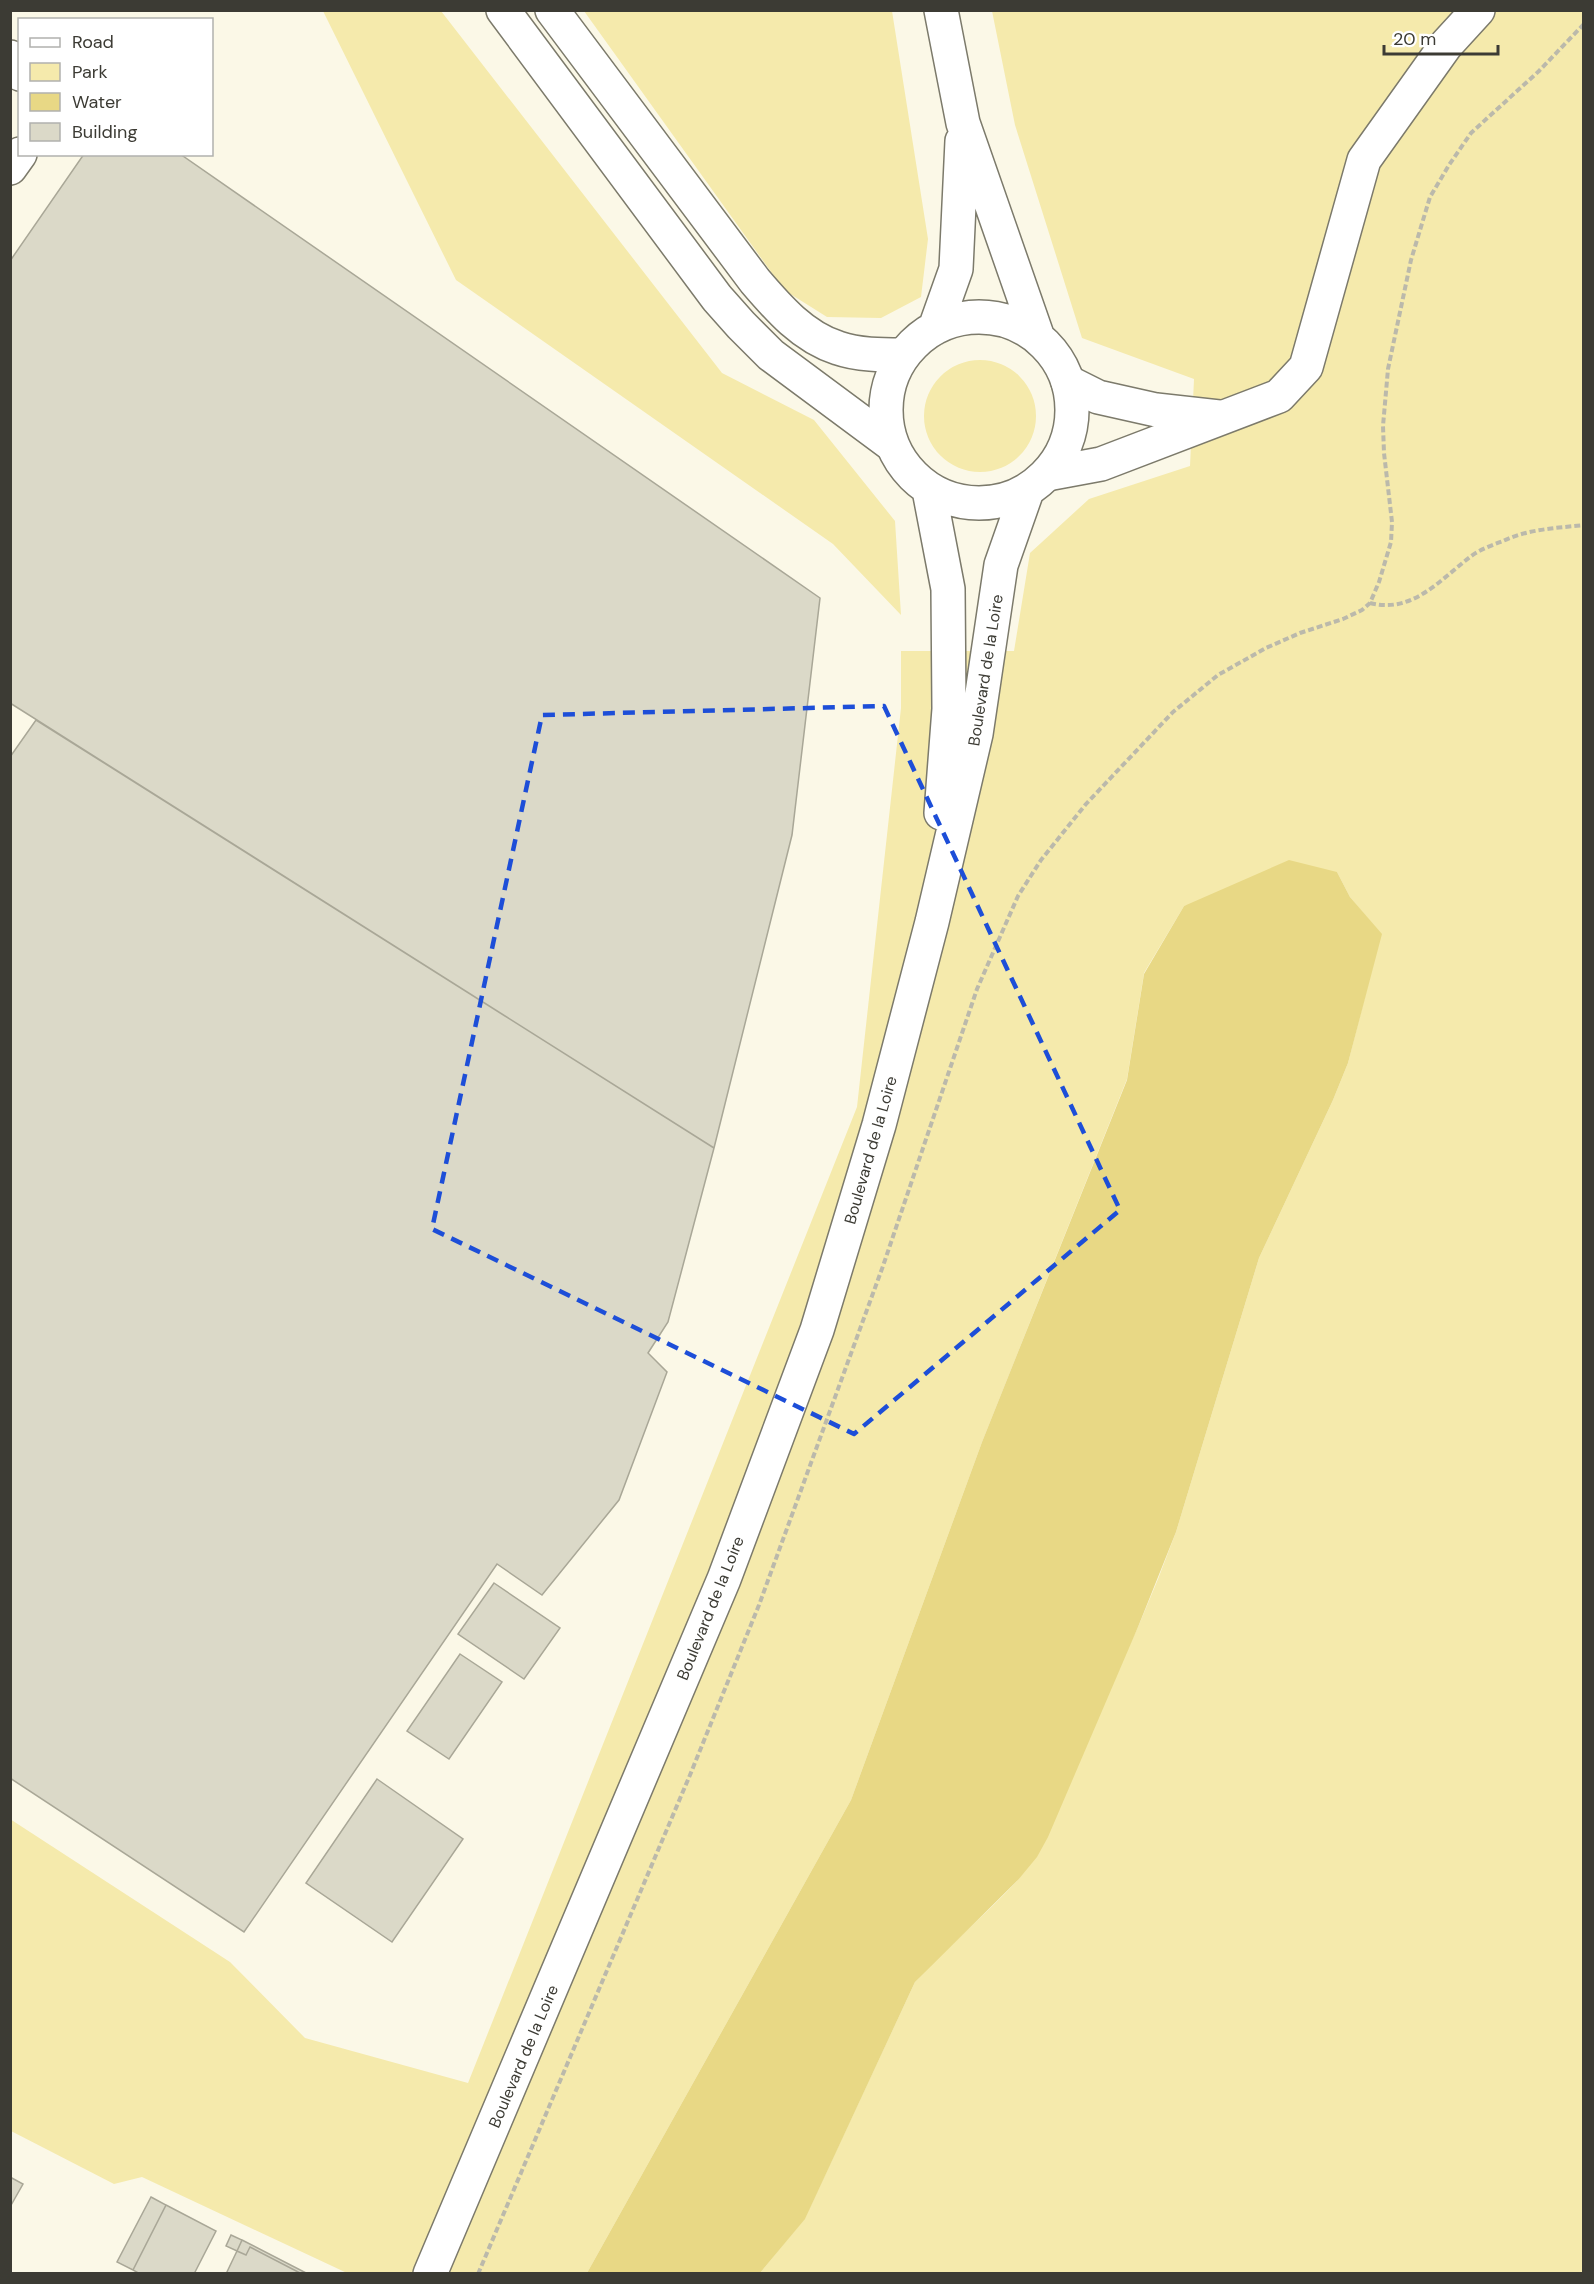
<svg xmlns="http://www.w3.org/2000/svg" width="1594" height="2284" viewBox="0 0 1594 2284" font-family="'DM Sans',sans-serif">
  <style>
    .green { fill: #f5eaac }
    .water { fill: #e8d885 }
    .building { fill: #dbd9c8; stroke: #a9a797; stroke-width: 1.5 }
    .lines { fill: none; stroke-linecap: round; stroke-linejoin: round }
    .street-casing { stroke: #7c7a6b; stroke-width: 36 }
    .secondary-casing { stroke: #7c7a6b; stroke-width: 36 }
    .highway-casing { stroke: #7c7a6b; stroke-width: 36 }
    .path { stroke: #bbb9ab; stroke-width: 4; stroke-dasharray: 6 3; stroke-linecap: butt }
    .street { stroke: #fff; stroke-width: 33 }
    .secondary { stroke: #fff; stroke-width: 33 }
    .highway { stroke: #fff; stroke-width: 33 }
    .marked { fill: none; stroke: #1d4ed8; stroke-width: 4.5; stroke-dasharray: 12 8; stroke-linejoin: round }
    .labels { text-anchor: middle; stroke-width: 6; stroke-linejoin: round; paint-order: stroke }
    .street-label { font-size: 16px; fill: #3c3b34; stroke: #fff }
  </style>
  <rect width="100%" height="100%" fill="#fbf8e7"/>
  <path class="green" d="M323 11H441L722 373 814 420 895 521 901 615 833 544 456 280Z
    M584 11H892L928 239 921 297 881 318 827 317 784 290Z
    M992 11H1583V2273H760L805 2218 915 1982C948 1946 985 1915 1018 1880L1138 1627 1158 1579 1176 1532 1259 1258 1333 1100 1348 1063 1381 934 1350 897 1337 872 1184 906 1144 973 1127 1079 982 1442 851 1800 587 2273H347L142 2177 114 2184 11 2131 10 1819 230 1962 305 2038 468 2083 857 1107 901 708V651H1014L1030 553 1089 499 1190 466 1194 379 1082 338 1015 125Z
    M924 416a56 56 0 1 1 112 0a56 56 0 1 1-112 0Z"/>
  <path class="water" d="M1289 860 1337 872 1350 897 1382 934 1348 1063 1333 1100 1259 1258 1176 1532 1138 1627 1048 1837 1037 1857 1018 1880 915 1982 805 2219 760 2273H587L851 1800 982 1442 1127 1080 1144 974 1184 906Z"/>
  <path class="building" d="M84 154H180L820 598 792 835 714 1148 10 703V261Z
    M36 720 714 1148 668 1322 648 1353 667 1372 619 1500 542 1595 497 1564 244 1932 10 1778V757Z
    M494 1583 560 1628 524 1679 458 1634Z
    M460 1654 502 1682 449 1759 407 1731Z
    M377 1779 463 1839 392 1942 306 1883Z
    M10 2177 23 2184 10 2207Z
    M151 2197 166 2205 133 2270 117 2262Z
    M166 2205 216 2231 194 2274H140L133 2270Z
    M231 2235 242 2240 237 2251 226 2246Z
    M242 2240 308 2274H302L250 2247 246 2255 237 2251Z
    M250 2247 302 2274H226L237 2251 246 2255Z"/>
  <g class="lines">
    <defs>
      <path id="street" d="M10 57 20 74
        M10 168 20 154
        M1068 382 1098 397 1156 410 1219 417
        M1047 474 1101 464 1279 396 1306 367 1364 160 1446 45 1478 10"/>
      <path id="secondary" d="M941 10 963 123 1038 338
        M886 410a93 93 0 1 1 186 0a93 93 0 1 1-186 0Z
        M935 328 956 269 962 141
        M929 490 948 589 949 709 941 813
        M430 2274 724 1579 817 1330 879 1125 932 922 976 734 1001 565 1027 491"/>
      <path id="highway" d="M503 10 717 298 741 325 771 355 891 444
        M552 10 755 281C778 308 803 337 838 348 858 355 882 355 903 355"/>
    </defs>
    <use href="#street" class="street-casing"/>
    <use href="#secondary" class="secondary-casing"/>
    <use href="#highway" class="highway-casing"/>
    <path class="path" d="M1370 603C1412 614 1440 580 1470 557 1479 550 1492 545 1503 541 1528 529 1557 528 1584 525
      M478 2274 690 1775 759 1605 883 1266 977 989 1018 896 1041 860 1086 804 1173 712 1218 675 1266 648 1300 633 1343 619 1362 610 1370 603 1379 582 1391 542 1392 522 1384 453 1383 426 1388 369 1411 260 1430 197 1449 165 1471 133 1539 71 1584 24"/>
    <use href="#street" class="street"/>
    <use href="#secondary" class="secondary"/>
    <use href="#highway" class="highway"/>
  </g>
  <path class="marked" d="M884 706 1120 1210 854 1434 432 1229 542 715Z"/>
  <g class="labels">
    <g class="street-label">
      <text transform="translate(985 670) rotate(-81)" y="6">Boulevard de la Loire</text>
      <text transform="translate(870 1150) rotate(-74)" y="6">Boulevard de la Loire</text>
      <text transform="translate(710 1608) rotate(-68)" y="6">Boulevard de la Loire</text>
      <text transform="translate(523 2056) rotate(-67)" y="6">Boulevard de la Loire</text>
    </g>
  </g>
  <rect width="1594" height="2284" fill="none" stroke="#3c3b34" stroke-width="24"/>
  <rect x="18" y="18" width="195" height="138" fill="#ffffff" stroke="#b1b1ae" stroke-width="1.5"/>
  <rect x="30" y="38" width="30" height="9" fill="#ffffff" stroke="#b1b1ae" stroke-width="1.5"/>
  <text x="72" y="48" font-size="18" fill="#3c3b34">Road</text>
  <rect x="30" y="63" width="30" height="18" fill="#f5eaac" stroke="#b1b1ae" stroke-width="1.5"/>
  <text x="72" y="78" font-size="18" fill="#3c3b34">Park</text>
  <rect x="30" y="93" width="30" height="18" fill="#e8d885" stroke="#b1b1ae" stroke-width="1.5"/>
  <text x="72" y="108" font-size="18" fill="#3c3b34">Water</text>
  <rect x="30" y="123" width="30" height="18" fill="#dbd9c8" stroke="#b1b1ae" stroke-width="1.5"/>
  <text x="72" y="138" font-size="18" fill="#3c3b34">Building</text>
  <path d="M1384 45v9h114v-9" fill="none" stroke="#3c3b34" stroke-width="3"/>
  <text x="1393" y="45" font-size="18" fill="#3c3b34" stroke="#ffffff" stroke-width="4.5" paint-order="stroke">20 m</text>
</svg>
